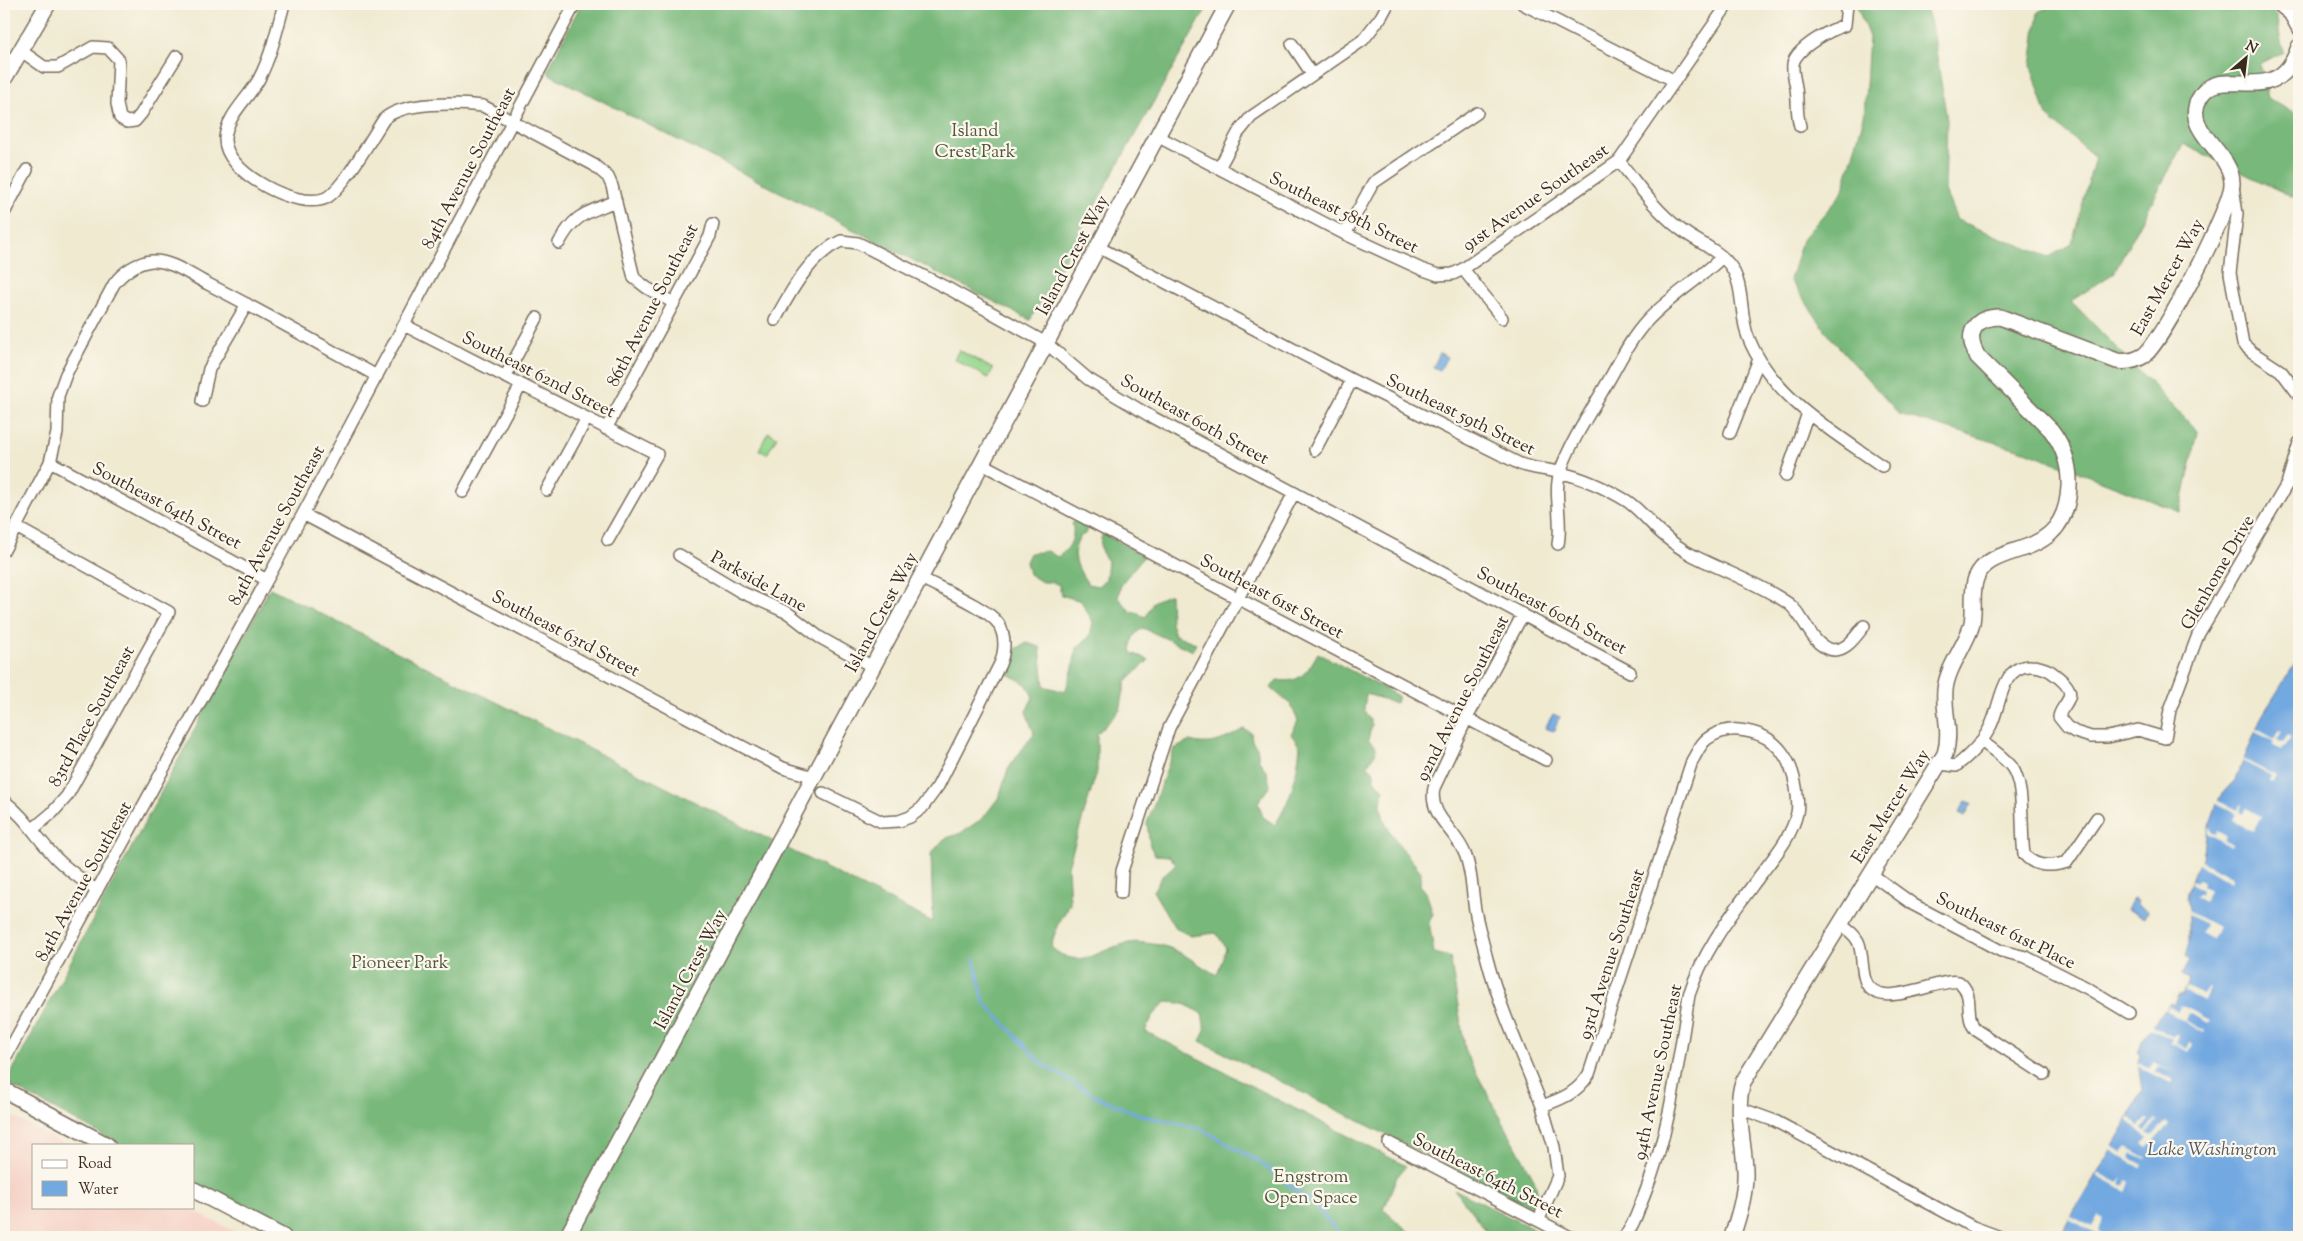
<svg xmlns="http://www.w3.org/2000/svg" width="2303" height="1241" viewBox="0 0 2303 1241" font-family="'Sorts Mill Goudy',serif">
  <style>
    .built { fill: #f6d1c5 }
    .green { fill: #96d78f; stroke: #688056 }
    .forest { fill: #78b87a; stroke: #5a714c }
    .water { fill: #73a9e1; stroke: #576a80 }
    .pier { fill: #f0ead1 }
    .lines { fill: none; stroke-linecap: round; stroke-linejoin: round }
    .stream { stroke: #73a9e1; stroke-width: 3 }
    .street-casing { stroke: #7a6d5d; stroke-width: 14 }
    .secondary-casing { stroke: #7a6d5d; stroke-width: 18 }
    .street { stroke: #fff; stroke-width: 11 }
    .secondary { stroke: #fff; stroke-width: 15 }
    .labels { text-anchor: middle; stroke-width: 4.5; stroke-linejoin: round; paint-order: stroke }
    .park-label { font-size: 18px; fill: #52553a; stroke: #fbf7ec }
    .street-label { font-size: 18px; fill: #3b2a1e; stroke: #fbf7ec }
    .water-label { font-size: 19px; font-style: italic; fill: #4f5662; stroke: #fbf7ec }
  </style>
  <rect width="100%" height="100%" fill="#fbf7ec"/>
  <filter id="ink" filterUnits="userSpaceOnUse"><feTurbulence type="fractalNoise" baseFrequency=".02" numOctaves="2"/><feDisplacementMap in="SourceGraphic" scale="10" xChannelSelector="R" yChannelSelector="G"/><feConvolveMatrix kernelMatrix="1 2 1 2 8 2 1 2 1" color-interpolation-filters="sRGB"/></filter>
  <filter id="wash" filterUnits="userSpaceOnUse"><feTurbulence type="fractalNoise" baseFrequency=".0096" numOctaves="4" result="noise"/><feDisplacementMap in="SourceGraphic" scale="20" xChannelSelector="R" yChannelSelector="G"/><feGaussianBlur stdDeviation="1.12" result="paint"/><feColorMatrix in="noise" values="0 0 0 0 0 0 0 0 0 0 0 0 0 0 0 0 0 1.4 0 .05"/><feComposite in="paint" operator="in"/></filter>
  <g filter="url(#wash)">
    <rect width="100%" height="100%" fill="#f0ead1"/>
    <path class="built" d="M4 1112 67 1145H34V1207H187L245 1237H4Z"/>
    <path class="green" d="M959 350 993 369 988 378 954 359Z
      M768 432 777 437 767 454 759 450Z"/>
    <path class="forest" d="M581 4H1209L1030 320 549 74 548 70Z
      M1856 4H1925L1933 31 1947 120 1945 191 1957 220 2049 257 2072 244 2095 157 2047 116 2031 66 2038 12 2054 4H2265L2276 15 2283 52 2260 64 2268 98 2299 116V200L2183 144 2114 273 2071 301 2198 432 2180 512 2028 452 1899 414 1831 338 1790 280 1802 240 1842 193 1864 117 1869 37Z
      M1078 520 1089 525 1086 534 1080 536C1070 554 1077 568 1088 584L1098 586 1106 579 1108 561C1100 551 1098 546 1103 533L1144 556 1121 584 1118 598 1130 611 1146 617 1154 601 1170 594 1171 623 1175 635 1196 643 1193 651 1143 628C1132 635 1130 641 1132 653L1149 660 1126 681 1120 710 1097 734V771L1068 866 1070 904 1057 926 1051 947C1080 973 1099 948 1129 943 1137 941 1151 944 1160 945 1180 949 1199 966 1217 975L1226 948 1216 933 1191 936 1175 928 1153 891 1163 875 1176 864 1169 856 1155 855 1150 846 1147 823 1174 749 1190 741C1209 747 1226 740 1243 729L1251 732 1252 741 1257 747 1259 760 1267 772 1270 786 1258 802 1263 817 1275 825C1291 801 1297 775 1300 747L1291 734 1298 721 1291 705 1271 688 1277 680C1301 684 1307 672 1318 653L1398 696 1396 703 1366 694 1364 710 1372 724 1368 740 1376 747 1375 754 1367 765 1374 772V780L1384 789C1371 820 1404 849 1421 872L1420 885 1426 892 1433 914 1429 921 1434 953 1450 957 1466 1054 1534 1179 1538 1195 1534 1209 1200 1041 1205 1031 1202 1013 1182 1003 1165 1002 1153 1016 1145 1031 1406 1166 1396 1178 1384 1210 1408 1231 1422 1237H296L194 1183V1145H121L6 1083 270 588 933 922 931 854 944 839 961 833 983 818 999 797 1008 769 1034 733 1026 712 1033 697 1027 685 1009 674 1014 666V650L1027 643 1040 647 1044 686 1065 692 1073 668 1076 649 1090 636 1093 622 1081 601 1061 595 1059 585 1052 582H1042L1029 574 1026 562 1030 553 1048 551 1057 557C1070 550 1076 537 1072 523Z
      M1454 1189 1549 1237H1491Z"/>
    <path class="water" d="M1440 353 1447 357 1440 370 1433 367Z
      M2296 662H2299V1237H2059L2125 1126 2142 1091 2138 1063 2140 1055 2138 1053 2143 1038 2170 1003 2174 1005 2179 994 2182 995 2189 979 2182 975 2190 960 2185 957 2189 943V908L2186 900 2187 892 2194 872 2203 859 2206 834 2216 806 2221 795 2236 779 2262 716Z
      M1553 714 1560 717 1555 727 1556 730 1553 731 1545 728Z
      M1966 801 1972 803 1965 816 1959 813Z
      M2133 899 2138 901 2137 904 2147 911 2144 918 2127 909Z"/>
    <path class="pier" d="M2255 728 2275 739 2280 730 2282 731 2277 740 2283 743 2288 734 2291 736 2285 748 2283 747 2281 750 2272 745 2274 741 2253 731Z
      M2243 759 2276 776 2272 783 2268 781 2271 776 2242 761Z
      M2216 800 2237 810 2241 804 2242 805 2239 812 2243 814 2246 808 2261 816 2253 831 2233 821 2236 814 2215 803Z
      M2209 826 2212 833 2215 834 2217 831 2226 836 2224 840 2232 844 2231 847 2207 833Z
      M2200 860 2233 878 2231 883 2198 863Z
      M2198 879 2203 882 2202 886 2209 891 2205 902 2196 897 2198 893 2201 895 2202 890 2190 883 2191 880 2195 882Z
      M2188 911 2218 927 2212 939 2201 933 2205 924 2187 913Z
      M2186 987 2203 995 2208 987 2210 988 2204 1001 2184 991Z
      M2181 1005 2210 1020 2209 1023 2188 1013 2185 1020 2205 1031 2204 1033 2165 1010 2168 1006 2178 1011Z
      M2150 1025 2173 1037 2175 1034 2179 1036 2175 1043 2187 1049 2190 1042 2193 1044 2189 1052 2170 1043 2172 1039 2149 1028Z
      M2153 1062 2176 1074 2158 1066 2155 1071 2173 1081 2171 1083 2137 1066 2139 1063 2150 1068Z
      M2131 1118 2139 1126 2146 1119 2149 1121 2142 1128 2145 1131 2156 1119 2158 1121 2147 1132 2152 1136 2166 1122 2169 1125 2147 1148 2142 1144 2148 1138 2128 1120Z
      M2112 1146 2122 1153 2127 1147 2147 1158 2146 1159 2132 1153 2130 1158 2143 1165 2141 1168 2119 1156 2110 1149Z
      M2098 1172 2118 1183 2123 1178 2120 1184 2124 1186 2127 1180 2130 1182 2126 1191 2097 1175Z
      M2071 1216 2092 1227 2098 1216 2104 1219 2098 1231 2104 1235 2103 1237 2069 1219Z"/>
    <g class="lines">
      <path class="stream" d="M974 959 984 1002 1042 1064 1097 1097 1140 1115 1201 1129 1261 1163 1318 1208 1341 1237"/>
    </g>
  </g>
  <g filter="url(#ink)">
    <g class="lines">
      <defs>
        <path id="street" d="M284 4C277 30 271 56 259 79 248 99 227 115 225 138 223 172 298 211 326 198 343 189 372 137 384 119 403 101 458 103 483 106L594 165 608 177 612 186 634 278 647 288 674 303
          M1523 4 1675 81
          M1292 44 1312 74
          M20 50 44 67H58L93 47 108 48 119 60 117 104 120 118 127 122 135 121 141 114 177 56
          M2289 67 2299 73
          M1800 126C1796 113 1798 101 1796 88 1795 80 1792 72 1793 64 1796 48 1830 30 1845 25L1847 4
          M1157 136 1345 234 1421 269 1438 275 1453 274 1463 269 1502 318
          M1619 161C1638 185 1655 210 1680 229 1695 241 1717 249 1729 264 1745 284 1739 314 1748 337 1772 397 1832 431 1882 466
          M1219 168 1238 133 1251 117 1363 40 1381 17 1388 4
          M2233 186 2237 214 2230 273 2243 344 2252 352 2281 371 2299 395
          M4 213 27 170
          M1345 234 1373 183 1477 113
          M559 243C575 213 587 213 616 201
          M1098 247 1352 380 1520 464C1534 469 1547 469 1561 473 1584 478 1607 489 1627 501 1640 510 1649 522 1660 532 1670 541 1682 550 1694 556 1724 571 1762 585 1789 604 1805 616 1810 643 1829 649 1845 654 1855 637 1864 626
          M1463 269 1619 161 1728 4
          M775 320C791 291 809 256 841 241L858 243 951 290 1046 343 1088 379 1150 416 1630 672
          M404 325 657 454 608 540
          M505 377 537 318
          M202 401 209 369 247 304
          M606 429 710 236 713 224
          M1730 433 1759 359
          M1315 450 1352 380
          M50 462 267 580
          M982 464 1546 760
          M1786 476 1808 413
          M547 490 587 418
          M463 492 521 385
          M303 514 783 768 814 777
          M16 527 169 612 67 796 52 813 33 829
          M1558 544C1563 520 1553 494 1560 472 1571 441 1590 413 1606 385 1619 363 1630 339 1647 321 1669 297 1699 280 1722 257
          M4 550 50 462 57 433 58 396 66 374 114 284C122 273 137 262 152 261 171 260 192 276 208 284 265 313 321 345 377 376
          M679 555 741 592 788 613 819 637 873 667
          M1523 614 1467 718 1434 788C1428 816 1456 830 1465 854 1472 871 1472 892 1475 910 1478 927 1483 943 1487 959 1500 1009 1523 1057 1542 1106
          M1981 741C1991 748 2002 756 2011 766 2026 786 2020 829 2024 854 2034 867 2051 867 2067 862L2097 818
          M1940 764 1956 766C1970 755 1984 741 1991 725 2001 705 2001 665 2031 666 2038 666 2044 668 2050 671 2057 676 2073 687 2069 697 2067 705 2060 709 2059 717L2067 727 2075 732 2091 737H2108L2138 730 2165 738 2170 710 2198 635 2287 484 2299 443
          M823 793 882 822 899 821 910 817 922 808 938 786 1000 664C1005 651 1006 636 998 623 987 608 939 588 921 578
          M4 801C26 817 38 840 57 859 69 871 84 881 97 891
          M1871 874 1914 905 2001 951 2026 957 2089 989 2129 1013
          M1121 893 1122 871 1169 728 1294 493
          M1839 924C1866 940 1859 949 1864 976 1873 1017 1937 977 1959 982 1976 995 1963 1016 1976 1030L2044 1074
          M4 1060 303 514 575 4
          M1739 1108 1775 1121 1973 1227 2000 1237
          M1389 1143 1570 1237
          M1539 1219 1558 1176 1554 1147 1542 1106C1562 1099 1577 1093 1589 1074L1692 761C1697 753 1700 744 1707 739 1716 732 1729 729 1739 730 1773 733 1790 754 1796 787 1797 795 1799 804 1797 813 1792 837 1773 858 1758 878 1731 915 1703 951 1689 995 1678 1063 1670 1132 1644 1196 1638 1210 1634 1226 1624 1237"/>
        <path id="secondary" d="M2280 4 2291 13 2299 27
          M4 79 48 4
          M4 1090 107 1145
          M194 1190 283 1237
          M567 1237 1228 4
          M1732 1237C1739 1215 1746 1193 1745 1170 1744 1141 1734 1109 1743 1082L1945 754C1952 731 1943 712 1945 690 1947 668 1964 648 1971 627 1976 611 1970 594 1976 578 1992 538 2065 565 2069 487 2070 465 2064 447 2051 430L1978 357C1964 334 1974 317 2000 317L2117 361C2125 362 2135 361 2143 356 2161 345 2233 205 2232 183 2232 152 2182 131 2199 99 2219 59 2277 114 2299 47"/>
      </defs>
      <use href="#street" class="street-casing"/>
      <use href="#secondary" class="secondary-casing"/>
      <use href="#street" class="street"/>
      <use href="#secondary" class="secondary"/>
    </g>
  </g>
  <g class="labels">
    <g class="park-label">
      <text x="975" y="136">Island<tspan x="975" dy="21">Crest Park</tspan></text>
      <text x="400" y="968">Pioneer Park</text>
      <text x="1311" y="1182">Engstrom<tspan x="1311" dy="21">Open Space</tspan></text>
    </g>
    <g class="street-label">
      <text transform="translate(468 168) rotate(-62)" y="6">84th Avenue Southeast</text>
      <text transform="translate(1535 197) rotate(-35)" y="6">91st Avenue Southeast</text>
      <text transform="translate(1344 212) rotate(26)" y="6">Southeast 58th Street</text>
      <text transform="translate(1072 255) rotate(-62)" y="6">Island Crest Way</text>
      <text transform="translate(2167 277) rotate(-61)" y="6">East Mercer Way</text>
      <text transform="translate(652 305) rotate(-63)" y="6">86th Avenue Southeast</text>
      <text transform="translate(539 374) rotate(27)" y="6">Southeast 62nd Street</text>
      <text transform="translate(1461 414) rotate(26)" y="6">Southeast 59th Street</text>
      <text transform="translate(1195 419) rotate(29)" y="6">Southeast 60th Street</text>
      <text transform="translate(167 505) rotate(28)" y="6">Southeast 64th Street</text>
      <text transform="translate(276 525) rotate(-61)" y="6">84th Avenue Southeast</text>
      <text transform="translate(2217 572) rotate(-60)" y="6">Glenhome Drive</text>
      <text transform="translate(759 581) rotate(29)" y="6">Parkside Lane</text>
      <text transform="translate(1272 596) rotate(28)" y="6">Southeast 61st Street</text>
      <text transform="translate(1552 610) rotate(28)" y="6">Southeast 60th Street</text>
      <text transform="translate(881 612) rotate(-62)" y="6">Island Crest Way</text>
      <text transform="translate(566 633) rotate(28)" y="6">Southeast 63rd Street</text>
      <text transform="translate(1462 698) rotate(-63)" y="6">92nd Avenue Southeast</text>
      <text transform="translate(91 716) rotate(-61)" y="6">83rd Place Southeast</text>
      <text transform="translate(1890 806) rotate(-58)" y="6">East Mercer Way</text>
      <text transform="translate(83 881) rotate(-61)" y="6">84th Avenue Southeast</text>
      <text transform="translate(2006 930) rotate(26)" y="6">Southeast 61st Place</text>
      <text transform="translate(1611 954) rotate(-72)" y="6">93rd Avenue Southeast</text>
      <text transform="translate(690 969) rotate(-62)" y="6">Island Crest Way</text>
      <text transform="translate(1657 1072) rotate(-78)" y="6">94th Avenue Southeast</text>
      <text transform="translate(1488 1175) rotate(27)" y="6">Southeast 64th Street</text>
    </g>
    <g class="water-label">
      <text x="2212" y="1155">Lake Washington</text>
    </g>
  </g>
  <rect width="2303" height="1241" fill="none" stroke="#fbf7ec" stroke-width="20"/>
  <rect x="32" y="1144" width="162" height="65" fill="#fbf7ec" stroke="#aea59a"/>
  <rect x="42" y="1160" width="25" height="8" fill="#ffffff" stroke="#aea59a"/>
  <text x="78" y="1168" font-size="15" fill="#3b2a1e">Road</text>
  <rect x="42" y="1181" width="25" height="15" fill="#73a9e1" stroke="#aea59a"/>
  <text x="78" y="1194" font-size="15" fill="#3b2a1e">Water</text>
  <g transform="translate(2246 58) rotate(28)" stroke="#fbf7ec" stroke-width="4" paint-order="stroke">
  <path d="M0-4L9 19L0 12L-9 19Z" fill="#3b2a1e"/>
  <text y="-8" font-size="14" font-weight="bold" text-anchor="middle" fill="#3b2a1e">N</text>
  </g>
</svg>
